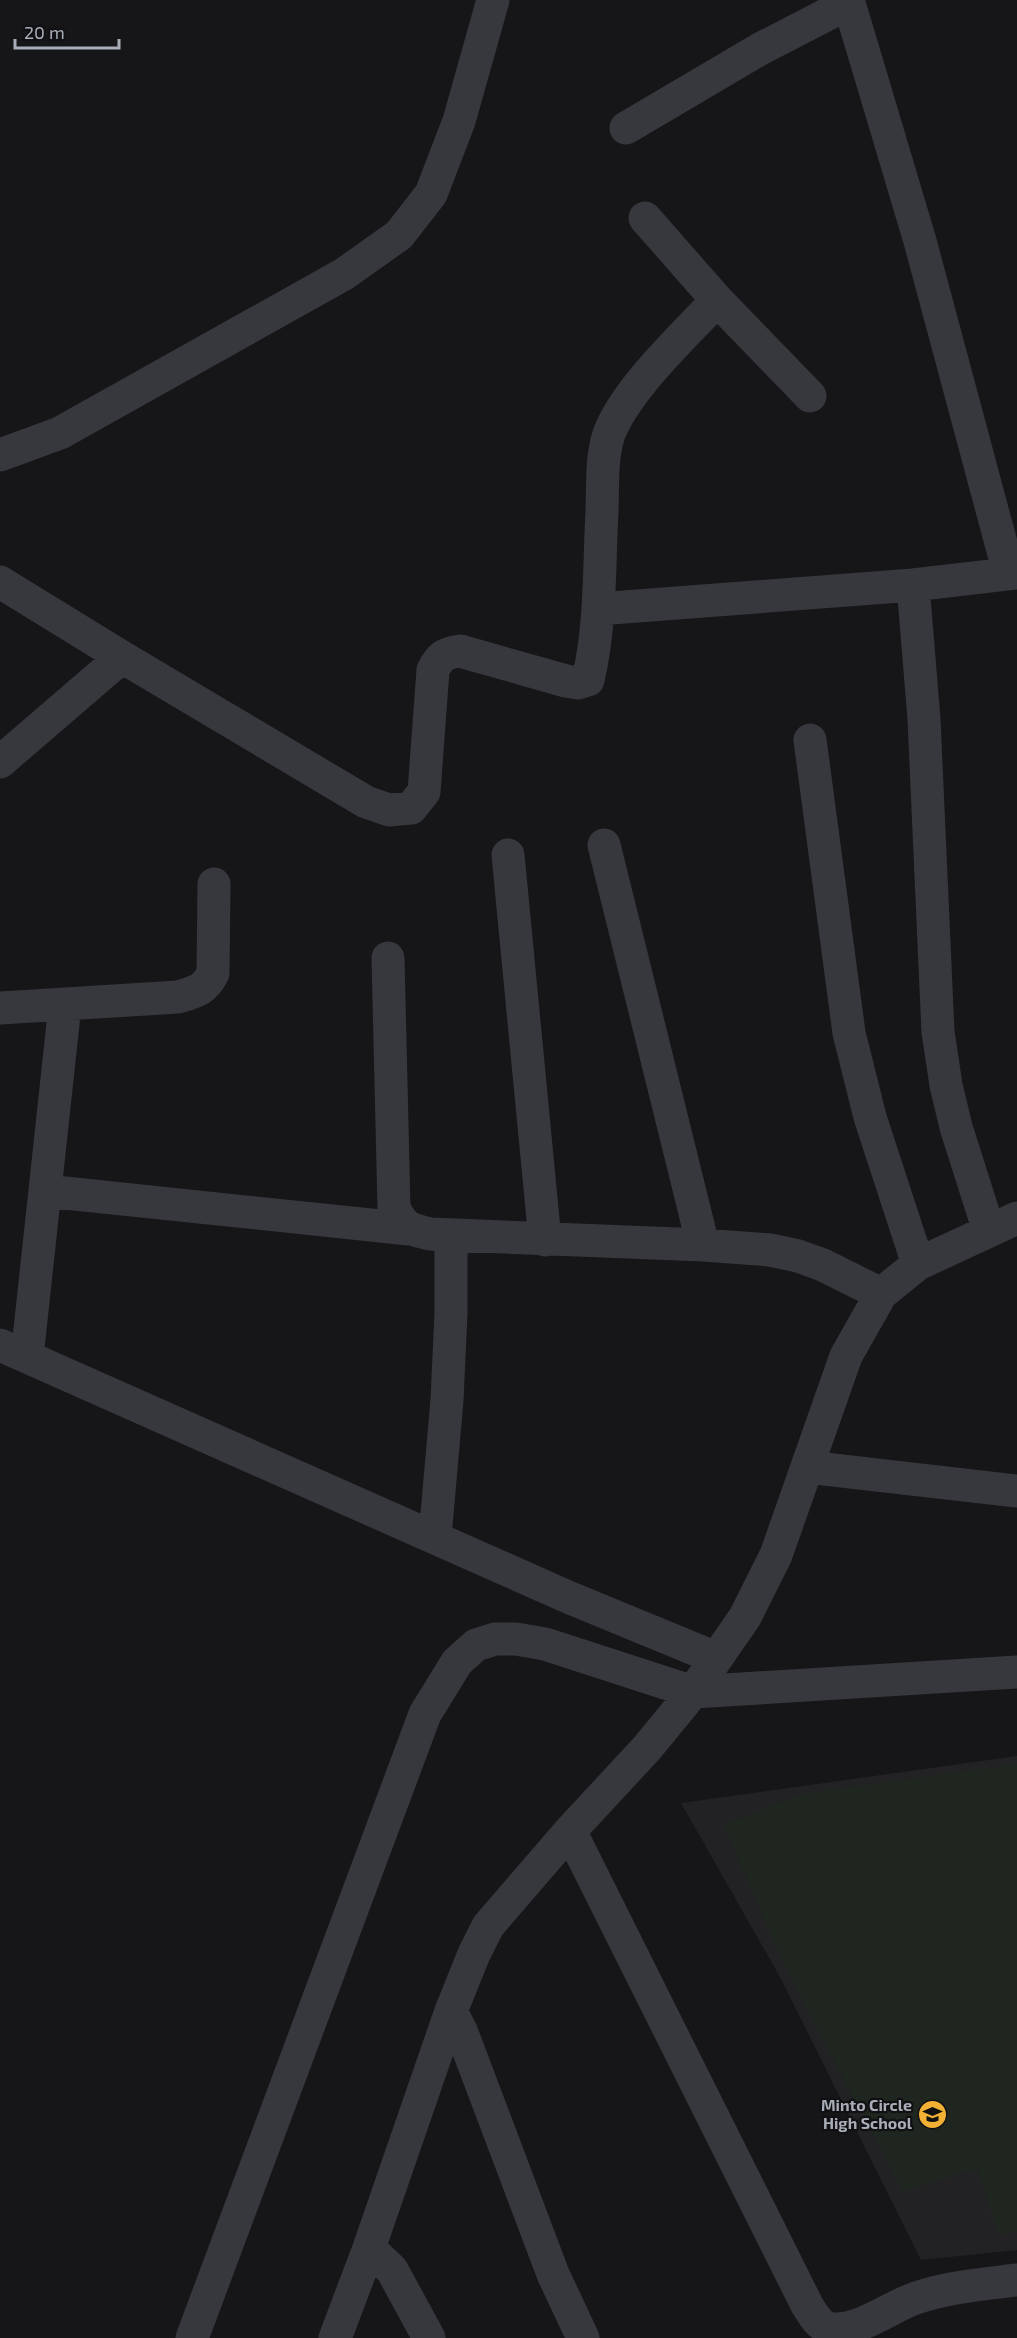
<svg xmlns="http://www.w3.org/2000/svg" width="1017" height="2338" viewBox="0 0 1017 2338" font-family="'Exo 2',sans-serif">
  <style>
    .built { fill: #222225 }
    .garden { fill: #1e261f }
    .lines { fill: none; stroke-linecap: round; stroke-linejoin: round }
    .street { stroke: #37383d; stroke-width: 33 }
    .labels { text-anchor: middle; stroke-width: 4.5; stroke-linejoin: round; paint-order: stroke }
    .poi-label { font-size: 16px; font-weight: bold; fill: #a8adb8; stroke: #111113; text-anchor: end }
  </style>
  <rect width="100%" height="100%" fill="#161618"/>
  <path class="built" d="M1017 1756V2250L921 2260 781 1979 681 1803Z"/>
  <path class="garden" d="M1017 1764V2232L998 2234 977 2168 903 2192 785 1967 724 1825 801 1794Z"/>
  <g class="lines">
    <path class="street" d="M849 3 920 241 1009 573
      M626 128 760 49 849 3 848 0
      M645 218 717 300 810 396
      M0 455 60 433 344 274 399 235 431 194 459 121 493 0
      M0 582 122 657 366 802 389 810 411 808 424 792 433 670C440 656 445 653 460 651L566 681 578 683 588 680C601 625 599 567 602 511 603 486 601 458 609 434 626 389 684 336 717 300
      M913 585 924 719 938 1032 946 1085 956 1127 989 1231
      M598 609 913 585 1017 573
      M810 740 849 1033 870 1117 918 1264
      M0 762 122 657
      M604 845 703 1245
      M508 855 545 1240
      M388 958 394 1208C404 1228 409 1229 430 1234L703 1245 770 1250 798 1256 823 1265 881 1294
      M0 1008 178 997C195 992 205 990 213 973L214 884
      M46 1191 409 1229
      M0 1345 568 1597 716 1658
      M27 1357 65 1005
      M807 1467 1017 1491
      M435 1537 447 1400 451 1313V1235
      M570 1831 807 2305C813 2315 821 2329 834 2329 862 2330 890 2307 916 2298 948 2287 984 2284 1017 2280
      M451 2011 462 2033 553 2274 583 2338
      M369 2248 392 2270 429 2338
      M192 2338 425 1714 457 1662 476 1645 495 1639H516L545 1644 693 1692 1017 1672
      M335 2338 369 2248 451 2011 474 1954 488 1926 570 1831 647 1748 693 1692 745 1617 776 1555 846 1356 881 1294 918 1264 1017 1218"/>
  </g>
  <defs>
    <symbol id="school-disc" viewBox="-11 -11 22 22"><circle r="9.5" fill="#f2b134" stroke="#111113"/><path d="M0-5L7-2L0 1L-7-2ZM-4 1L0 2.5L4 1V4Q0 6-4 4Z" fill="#111"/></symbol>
  </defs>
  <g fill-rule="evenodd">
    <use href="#school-disc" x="916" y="2098" width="33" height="33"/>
  </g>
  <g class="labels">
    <g class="poi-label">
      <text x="912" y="2111">Minto Circle<tspan x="912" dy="18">High School</tspan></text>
    </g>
  </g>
  <path d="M15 39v9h104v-9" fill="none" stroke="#a8adb8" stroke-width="3"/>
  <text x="24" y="39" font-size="18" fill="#a8adb8" stroke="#111113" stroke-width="4.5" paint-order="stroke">20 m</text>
</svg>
